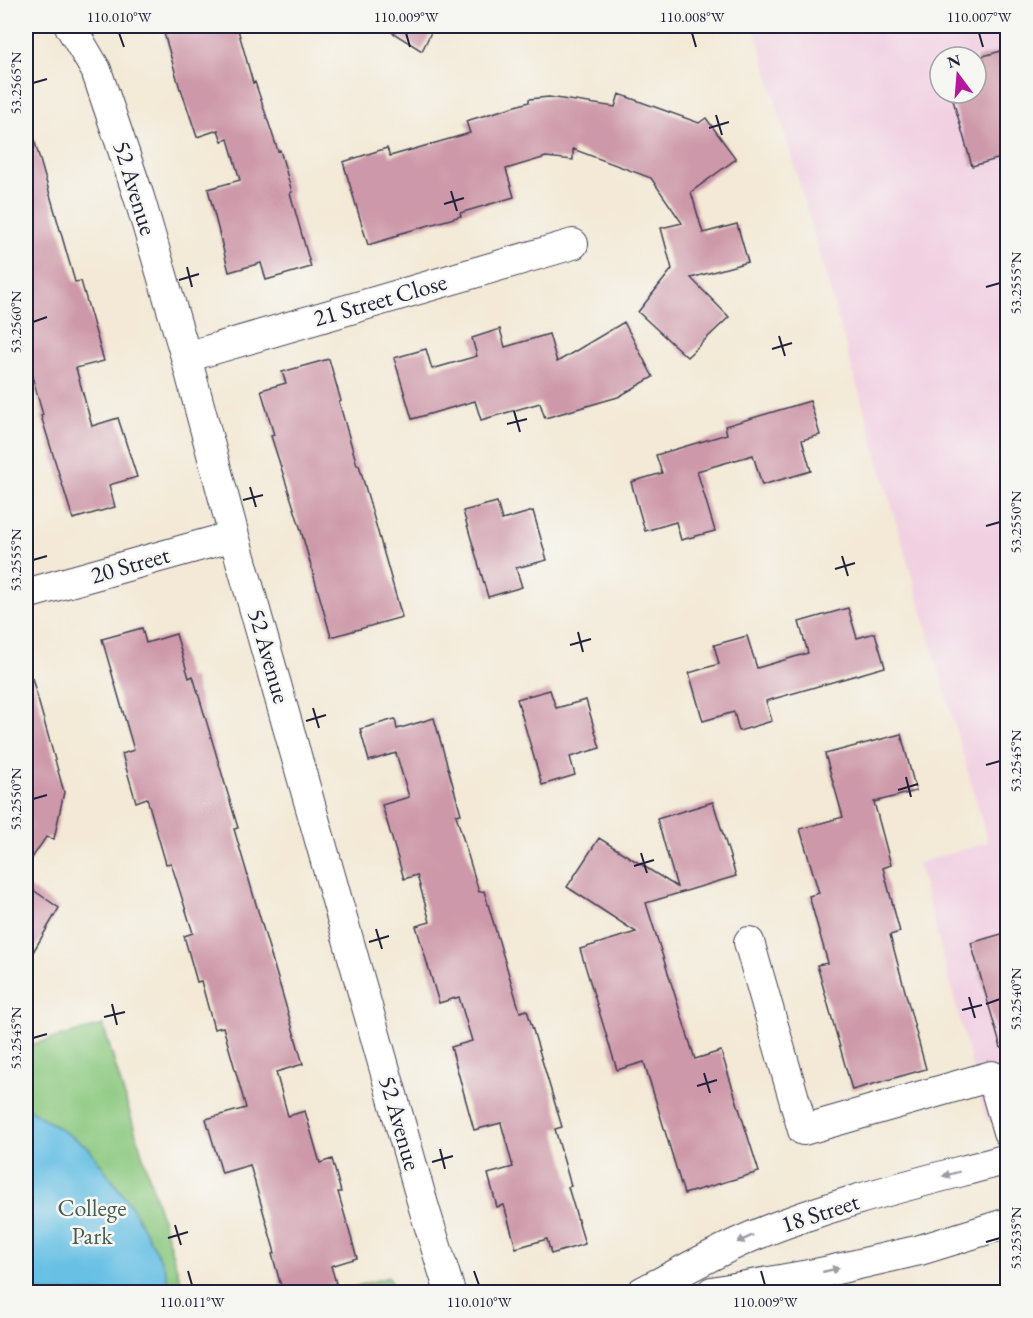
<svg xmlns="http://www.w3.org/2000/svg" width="1033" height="1318" viewBox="0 0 1033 1318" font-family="'EB Garamond',serif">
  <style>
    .built { fill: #f1d0e2; fill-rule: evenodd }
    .green { fill: #89c77d; stroke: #56745c; stroke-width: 1.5 }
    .water { fill: #67c0e4; stroke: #447190; stroke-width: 1.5 }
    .building { fill: #cd98a9 }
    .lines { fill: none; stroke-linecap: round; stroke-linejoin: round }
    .minor-casing { stroke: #414052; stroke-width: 32 }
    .minor { stroke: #fff; stroke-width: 30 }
    .oneway { fill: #9c9ca7 }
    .ticks { fill: none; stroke: #22223b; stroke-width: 2 }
    .labels { text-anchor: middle; stroke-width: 5; stroke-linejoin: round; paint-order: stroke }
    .street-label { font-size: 24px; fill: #22223b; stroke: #f6f6f2 }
    .park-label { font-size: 24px; fill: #465c52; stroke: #f6f6f2 }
    .neatline { fill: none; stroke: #22223b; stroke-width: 2 }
    .ticks-label { font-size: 15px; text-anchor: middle; fill: #22223b }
  </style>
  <rect width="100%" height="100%" fill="#f6f6f2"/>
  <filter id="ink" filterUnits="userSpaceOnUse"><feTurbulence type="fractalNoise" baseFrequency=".0167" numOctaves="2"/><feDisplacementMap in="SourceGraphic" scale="12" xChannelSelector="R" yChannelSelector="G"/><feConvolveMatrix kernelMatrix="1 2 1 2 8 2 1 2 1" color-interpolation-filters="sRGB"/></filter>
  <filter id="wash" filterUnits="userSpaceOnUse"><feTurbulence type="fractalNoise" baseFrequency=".008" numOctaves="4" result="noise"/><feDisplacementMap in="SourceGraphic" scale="24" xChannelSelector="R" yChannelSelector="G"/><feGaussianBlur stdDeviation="1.35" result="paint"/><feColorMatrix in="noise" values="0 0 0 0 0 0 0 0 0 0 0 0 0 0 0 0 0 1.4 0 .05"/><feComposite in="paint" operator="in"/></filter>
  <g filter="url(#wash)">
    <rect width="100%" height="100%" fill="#f3e9d6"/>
    <path class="built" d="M754 26H1007L1008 1116 987 1122 918 863 988 842ZM940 57H976V93H940Z"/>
    <path class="green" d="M103 1025 184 1292H26V1046Z
      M389 1277 394 1292H336Z"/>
    <path class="water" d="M26 1107 88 1147 131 1206 164 1266 171 1292H26Z"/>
    <g id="blocks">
      <path class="building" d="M162 26H237L253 83 255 82 278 151 280 150 292 192 290 193 311 267 266 280 261 263 229 272 208 189 240 180 228 139 222 141 218 130 197 137 181 89H180Z
        M382 26H434L422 51Z
        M1008 49V156L972 166 951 93H976V58Z
        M619 94 699 123 706 118 736 159 691 192 703 233 737 224 748 262 691 278 729 317 687 357 638 312 672 269 661 228 682 223 651 178 573 149V160L546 157 506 169 514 197 460 213 461 216 398 234V236L368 245 343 162 387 148 390 156 470 133 466 121 529 102V99L549 97 615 107Z
        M26 132H32L75 282 81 281 104 361 76 368 92 426 118 418 137 477 109 485 115 507 73 519 41 416 43 415 26 354Z
        M624 322 653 377 618 397 545 418 540 403 481 420 475 401 412 419 394 358 426 349 432 369 477 356 472 338 500 329 505 347 549 334 557 362Z
        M329 359 341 401 339 402 357 465H359L402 617 331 637 300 527 271 436 274 435 261 390 286 383 282 372Z
        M810 401 820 435 802 440 811 471 762 485 753 455 697 471 715 531 681 540 676 522 645 531 631 482 662 473 656 455 727 434 725 426Z
        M497 502 502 520 533 511 547 560 516 568 522 587 488 597 463 511Z
        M848 608 857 638 875 633 885 667 766 701 772 721 739 731 734 712 703 721 689 673 719 664 714 645 747 636 757 668 808 653 799 622Z
        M142 628 146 643 176 634 189 678 193 676 238 828 234 829 303 1064 276 1072 288 1116 305 1111 320 1163 332 1159 341 1192H338L357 1258 331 1266 336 1283 304 1293H283L272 1254 275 1253 250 1165 222 1173 206 1119 246 1108 223 1027 214 1029 201 981 197 982 184 936 193 933 171 863 166 864 147 798 136 802 122 754 134 750 102 639Z
        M32 678 64 792 54 839 46 837 26 867V679Z
        M550 690 556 708 586 700 600 748 570 757 575 775 542 785 517 699Z
        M434 718 461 814 456 815 479 892 484 891 520 1012 527 1010 562 1127 555 1129 571 1186 568 1187 585 1244 551 1254 547 1239 516 1248 504 1205 497 1207 488 1174 513 1167 501 1123 474 1130 451 1047 472 1041 459 997 439 1003 416 926 430 922 417 875 404 879 382 805 409 797 396 753 369 761 360 729 395 719 397 729Z
        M901 734 916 791 874 802 891 865 883 868 900 932 890 935 926 1069 852 1090 817 965 828 963 809 896 819 893 800 829 843 817 825 754Z
        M713 802 736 876 646 903 695 1059 721 1051 759 1172 684 1194 644 1062 617 1070 580 949 636 932 567 887 599 838 677 887 657 819Z
        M26 885 59 908 26 964Z
        M1008 932V1048H1001L971 943Z"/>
    </g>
  </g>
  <g filter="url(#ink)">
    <use href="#blocks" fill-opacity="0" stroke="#414052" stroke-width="1.5"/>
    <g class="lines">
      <defs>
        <path id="minor" d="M70 26 96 70 139 197 186 357 234 536 424 1208 450 1292
          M186 357 573 244
          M26 594 234 536
          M749 942 803 1130 992 1076 1008 1132
          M642 1292C679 1273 715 1252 753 1236 834 1202 922 1182 1008 1159
          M712 1292 820 1273 920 1250 1008 1223"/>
      </defs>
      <use href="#minor" class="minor-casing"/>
      <use href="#minor" class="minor"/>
    </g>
    <defs><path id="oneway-solid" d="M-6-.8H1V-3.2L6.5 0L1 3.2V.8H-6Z" transform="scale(1.5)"/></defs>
    <g class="oneway">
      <use href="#oneway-solid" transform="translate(951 1174) rotate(165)"/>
      <use href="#oneway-solid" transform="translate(745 1239) rotate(155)"/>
      <use href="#oneway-solid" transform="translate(831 1270) rotate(-13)"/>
    </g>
  </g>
  <path class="ticks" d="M119 33 124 47M406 33 410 47M692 33 696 47M979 33 983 47M33 83 47 79M716 115 722 135M709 128 729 122M451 191 457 211M444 204 464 198M187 267 192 287M179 280 199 274M986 287 1000 283M33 322 47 317M779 336 785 356M772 349 792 343M514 411 520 432M507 424 527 419M250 487 256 507M243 500 263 495M986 526 1000 522M842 556 848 576M33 560 47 556M835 569 855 563M578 632 583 652M570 645 591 639M313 708 319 728M306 721 326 715M986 765 1000 761M906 777 911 797M898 790 918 784M33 799 47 795M641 853 647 873M634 866 654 860M376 929 382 949M369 942 389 936M969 997 975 1018M112 1004 117 1025M986 1004 1000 999M962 1010 982 1005M104 1017 125 1012M33 1038 47 1034M704 1073 710 1093M697 1086 717 1080M440 1149 445 1169M432 1162 453 1156M175 1225 181 1245M168 1238 188 1232M986 1242 1000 1238M188 1271 192 1285M474 1271 479 1285M761 1271 765 1285"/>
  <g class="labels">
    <g class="street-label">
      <text transform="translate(135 188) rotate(73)" y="8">52 Avenue</text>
      <text transform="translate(380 300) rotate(-16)" y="8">21 Street Close</text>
      <text transform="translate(130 565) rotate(-16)" y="8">20 Street</text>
      <text transform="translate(269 656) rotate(74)" y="8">52 Avenue</text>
      <text transform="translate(400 1123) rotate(74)" y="8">52 Avenue</text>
      <text transform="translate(820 1213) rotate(-18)" y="8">18 Street</text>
    </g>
    <g class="park-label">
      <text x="92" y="1216">College<tspan x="92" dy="28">Park</tspan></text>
    </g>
  </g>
  <rect width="1033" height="1318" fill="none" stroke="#f6f6f2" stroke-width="66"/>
  <g transform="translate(958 75) rotate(344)"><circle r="28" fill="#f6f6f2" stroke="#a1a1a9" stroke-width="1.5"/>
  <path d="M0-4.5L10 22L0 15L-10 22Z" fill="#b5179e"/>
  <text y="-9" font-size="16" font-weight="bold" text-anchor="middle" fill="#22223b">N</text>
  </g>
  <rect x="33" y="33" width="967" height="1252" class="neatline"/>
  <g class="ticks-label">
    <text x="119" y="22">110.010°W</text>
    <text x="406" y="22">110.009°W</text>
    <text x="692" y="22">110.008°W</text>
    <text x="979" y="22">110.007°W</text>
    <text transform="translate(16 83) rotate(-90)" y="5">53.2565°N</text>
    <text transform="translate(1016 283) rotate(-90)" y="5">53.2555°N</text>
    <text transform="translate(16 322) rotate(-90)" y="5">53.2560°N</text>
    <text transform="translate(1016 522) rotate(-90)" y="5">53.2550°N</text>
    <text transform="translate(16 560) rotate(-90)" y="5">53.2555°N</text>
    <text transform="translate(1016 761) rotate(-90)" y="5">53.2545°N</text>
    <text transform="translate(16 799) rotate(-90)" y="5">53.2550°N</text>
    <text transform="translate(1016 999) rotate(-90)" y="5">53.2540°N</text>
    <text transform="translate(16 1038) rotate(-90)" y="5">53.2545°N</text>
    <text transform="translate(1016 1238) rotate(-90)" y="5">53.2535°N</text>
    <text x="192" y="1307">110.011°W</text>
    <text x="479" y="1307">110.010°W</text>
    <text x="765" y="1307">110.009°W</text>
  </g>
</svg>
